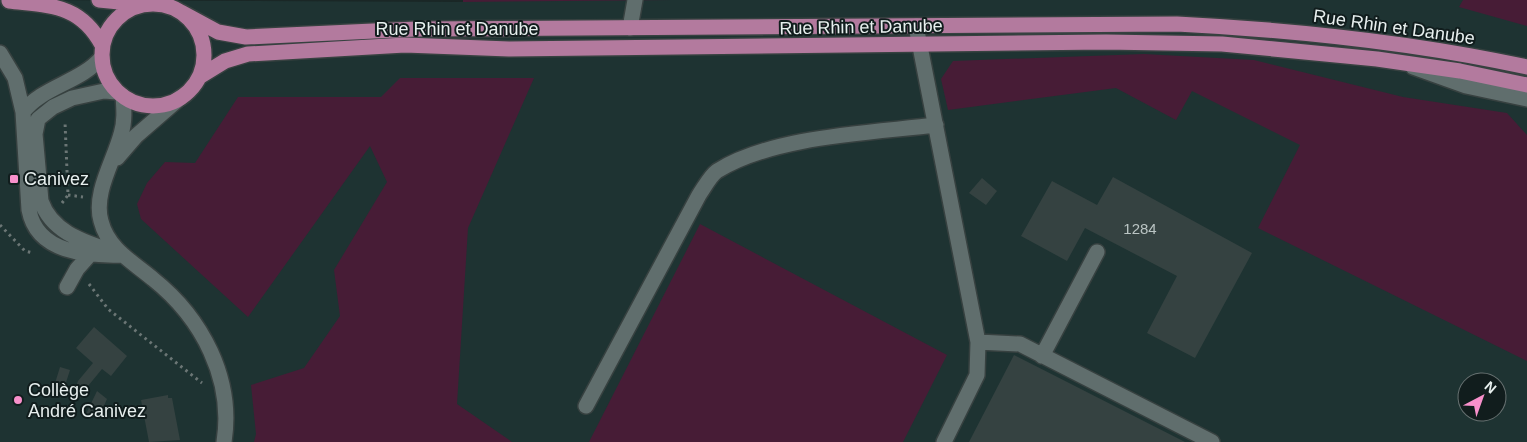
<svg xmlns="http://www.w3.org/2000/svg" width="1527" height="442" viewBox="0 0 1527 442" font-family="Helvetica,sans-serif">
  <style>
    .built { fill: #1e3332; fill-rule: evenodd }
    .green { fill: #471c36 }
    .building { fill: #354241 }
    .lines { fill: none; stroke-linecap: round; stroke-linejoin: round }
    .minor-casing { stroke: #374140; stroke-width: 18 }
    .major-casing { stroke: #374140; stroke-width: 18 }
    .path { stroke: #6b7675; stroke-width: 3; stroke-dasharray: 2.5 4; stroke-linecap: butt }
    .minor { stroke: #606e6d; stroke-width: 15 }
    .major { stroke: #b37a9e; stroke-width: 15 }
    .poi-dot { fill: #f890cb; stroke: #111d1d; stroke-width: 2 }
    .labels { text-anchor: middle; stroke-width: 4; stroke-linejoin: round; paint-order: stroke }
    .number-label { font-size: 15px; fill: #bac4c3 }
    .street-label { font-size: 18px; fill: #e7efee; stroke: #111d1d }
    .poi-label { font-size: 18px; fill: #e7efee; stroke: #111d1d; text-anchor: start }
  </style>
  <rect width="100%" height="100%" fill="#1a2726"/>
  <path class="built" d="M0 0 463 2 464 0H1527V442H0ZM1467 382H1497V412H1467Z"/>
  <path class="green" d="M463 0H671L463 2Z
    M1463 0H1527V26L1459 7Z
    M1144 54 1254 60 1403 97 1507 113 1527 135V361L1258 228 1300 145 1192 91 1176 120 1116 88 948 110 941 79 953 61Z
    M400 78H534L468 228 457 404 512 442H254L256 434 251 385 304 368 340 316 334 270 387 182 370 146 248 317 141 219 137 204 147 183 165 162 195 163 238 97H381Z
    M700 224 947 355 903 442H589Z"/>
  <path class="building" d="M1113 177 1252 253 1195 358 1147 333 1177 276 1085 228 1067 261 1021 236 1052 181 1097 205Z
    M982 178 997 191 986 205 969 193Z
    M94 327 127 356 111 376 102 369 88 386 83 398 73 395 78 381 93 363 76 348Z
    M1014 355 1185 442H969Z
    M60 367 70 370 62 395 52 393Z
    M97 391 107 399 98 419 86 414Z
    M168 395V398H172L180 440 149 442 141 400Z"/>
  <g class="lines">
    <defs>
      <path id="minor" d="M916 26 978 342 977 375 944 442
        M630 28 635 0
        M0 53 15 78 23 112
        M102 57C80 83 43 86 23 112L29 210C37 253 87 256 122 255
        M1413 67 1466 86 1527 99
        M123 96C124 109 125 122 121 134 114 161 93 193 101 221 108 249 133 262 153 279 202 318 234 379 224 442
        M117 158 136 136 181 97
        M114 252C85 242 52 233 41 201L35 134 38 119 53 107 72 98 104 91 117 92
        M67 287 77 269 94 250
        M978 342 1020 344 1212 442
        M1042 356 1097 252
        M586 406 699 195C704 188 710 176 717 171 773 136 870 133 936 125"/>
      <path id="major" d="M99 0 140 4
        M9 1C50 6 80 4 102 45
        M102 55a51 51 0 1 1 102 0a51 51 0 1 1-102 0Z
        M181 12 218 32 246 37 416 29 1177 24C1294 30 1412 42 1527 67
        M199 77 225 61 248 54 405 45 509 49 1106 42 1222 44 1377 59 1460 71 1527 85"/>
    </defs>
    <use href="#minor" class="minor-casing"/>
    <use href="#major" class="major-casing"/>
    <path class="path" d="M68 195 83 197
      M62 203 68 195 65 122
      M0 225 25 251 33 253
      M89 284 108 309 202 383"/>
    <use href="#minor" class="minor"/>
    <use href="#major" class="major"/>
  </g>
  <g class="poi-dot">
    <rect x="9" y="174" width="10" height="10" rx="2.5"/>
    <circle cx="18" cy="400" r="5"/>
  </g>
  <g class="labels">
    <g class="number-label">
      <text x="1140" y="234">1284</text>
    </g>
    <g class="street-label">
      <text transform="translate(861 27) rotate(-1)" y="6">Rue Rhin et Danube</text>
      <text transform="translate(1394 27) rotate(8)" y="6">Rue Rhin et Danube</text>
      <text x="457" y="35">Rue Rhin et Danube</text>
    </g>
    <g class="poi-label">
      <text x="24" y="185">Canivez</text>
      <text x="28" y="396">Collège<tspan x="28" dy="21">André Canivez</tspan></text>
    </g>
  </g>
  <g transform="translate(1482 397) rotate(41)"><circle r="24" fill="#111d1d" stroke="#677171"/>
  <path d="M0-4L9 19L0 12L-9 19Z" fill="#f890cb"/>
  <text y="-8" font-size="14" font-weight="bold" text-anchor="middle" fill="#e7efee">N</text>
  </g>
</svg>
